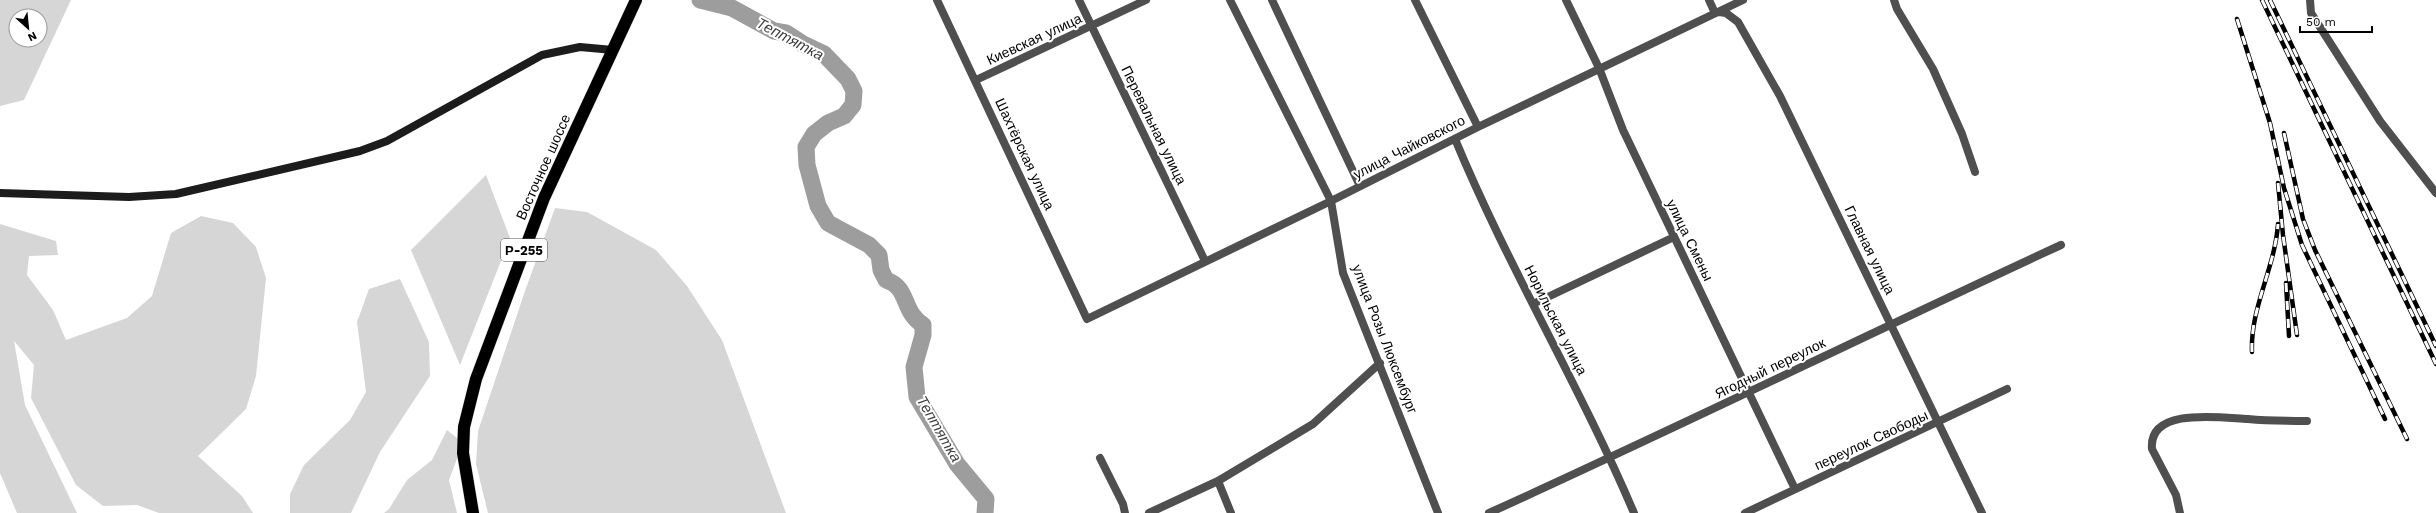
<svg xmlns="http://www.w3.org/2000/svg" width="2436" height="513" viewBox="0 0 2436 513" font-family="'Work Sans',sans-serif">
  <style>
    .green { fill: #d6d6d6; fill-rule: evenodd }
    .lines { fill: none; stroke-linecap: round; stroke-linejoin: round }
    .river { stroke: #9d9d9d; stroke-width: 17 }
    .highway-casing { stroke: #dbdbdb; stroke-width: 13 }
    .street { stroke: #4f4f4f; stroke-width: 8 }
    .secondary { stroke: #1c1c1c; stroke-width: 8 }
    .highway { stroke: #000; stroke-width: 12 }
    .rail-casing { stroke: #000; stroke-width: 4.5 }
    .rail { stroke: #fff; stroke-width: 3; stroke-dasharray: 9; stroke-linecap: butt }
    .labels { text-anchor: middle; stroke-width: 4; stroke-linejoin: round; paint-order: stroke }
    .shield { fill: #fff; stroke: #4c4c4c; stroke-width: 1 }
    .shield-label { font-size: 13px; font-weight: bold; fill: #000 }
    .street-label { font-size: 14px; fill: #000; stroke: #fff }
    .water-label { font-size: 15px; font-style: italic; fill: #3e3e3e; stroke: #fff }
  </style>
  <rect width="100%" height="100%" fill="#fff"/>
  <path class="green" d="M0 0H71L24 100 0 106ZM16 16H40V40H16Z
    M486 175 510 238 460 365 411 250Z
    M555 208 587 212 656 250 687 286 722 340 786 513H488L476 464 478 431 525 291Z
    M201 216 233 223 256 247 266 278 256 376 246 409 198 456 242 496 253 513H159L137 505 103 506 76 485 31 398 34 365 14 341 25 405 77 513H17L0 473V224L56 241 58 255 29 256 27 275 53 310 66 340 127 318 152 296 171 233Z
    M400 279 429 342 430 376 380 452 351 513H290V494L304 465 350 420 366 392 357 322 369 289Z
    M447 430 463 443 449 480 457 513H384L389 509 407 480 432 460Z"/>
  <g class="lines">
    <path class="river" d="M700 0 732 8 774 31 786 33 803 44 824 54 848 79 854 91 853 105 844 116 828 123 814 134 806 147 807 165 818 206 828 223 869 245 879 255 881 270 886 280C910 288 901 311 923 325V335L914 367 917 397 957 464 986 499 985 513"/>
    <defs>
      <path id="highway" d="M473 513 463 453 464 427 476 379 544 198 636 0"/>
    </defs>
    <use href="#highway" class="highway-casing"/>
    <path class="street" d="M937 0 1087 319 1331 201 1478 127 1743 0
      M1079 0 1205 261
      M1230 0 1331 201 1343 273 1438 513
      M1272 0 1360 186
      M1415 0 1478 127
      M1566 0 1599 68 1623 130 1795 489
      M1709 0 1715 13
      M1894 0 1897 9 1933 69 1962 134 1975 172
      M2310 0 2311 13 2380 121 2436 193
      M1719 12 1726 13 1738 22 1780 96 1982 513
      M976 80 1146 0
      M1455 139C1508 267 1580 386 1634 513
      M1533 304 1674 237
      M1100 458 1123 504 1125 513
      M1218 481 1231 513
      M1149 513 1218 481 1313 424 1380 363
      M1489 513C1681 426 1870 333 2061 245
      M1745 513 2007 389
      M2180 513 2176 495 2152 449C2148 406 2223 418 2248 419 2268 421 2288 421 2307 421"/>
    <path class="secondary" d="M0 193 129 197 176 194 360 151 387 141 542 55 580 47 613 50"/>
    <use href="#highway" class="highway"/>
    <defs>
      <path id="rail" d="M2262 0 2436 364
        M2270 0 2436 346
        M2237 19 2270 123 2284 188 2302 245 2385 419
        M2284 133 2303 219 2315 250 2407 439
        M2278 183 2283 235 2297 335
        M2286 283 2289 336
        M2252 352C2250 308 2275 268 2278 224"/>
    </defs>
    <use href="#rail" class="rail-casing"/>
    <use href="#rail" class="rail"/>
  </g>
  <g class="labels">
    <rect class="shield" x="501" y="239" width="46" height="22" rx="3"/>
    <g class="shield-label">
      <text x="524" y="255">Р-255</text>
    </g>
    <g class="street-label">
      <text transform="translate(1034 39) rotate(-25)" y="5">Киевская улица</text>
      <text transform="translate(1154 125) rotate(64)" y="5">Перевальная улица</text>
      <text transform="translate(1409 147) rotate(-27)" y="5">улица Чайковского</text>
      <text transform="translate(1025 154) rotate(65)" y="5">Шахтёрская улица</text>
      <text transform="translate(543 167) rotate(-66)" y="5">Восточное шоссе</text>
      <text transform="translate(1690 240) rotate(64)" y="5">улица Смены</text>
      <text transform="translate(1870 250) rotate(64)" y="5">Главная улица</text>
      <text transform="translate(1556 320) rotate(63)" y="5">Норильская улица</text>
      <text transform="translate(1385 339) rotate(69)" y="5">улица Розы Люксембург</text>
      <text transform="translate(1770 368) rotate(-26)" y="5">Ягодный переулок</text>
      <text transform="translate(1871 440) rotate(-25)" y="5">переулок Свободы</text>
    </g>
    <g class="water-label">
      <text transform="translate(790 39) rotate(28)" y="5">Тептятка</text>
      <text transform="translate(939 429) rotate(60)" y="5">Тептятка</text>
    </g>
  </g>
  <g transform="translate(28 28) rotate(153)"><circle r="19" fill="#ffffff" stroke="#999999"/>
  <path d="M0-3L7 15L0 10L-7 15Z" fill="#000000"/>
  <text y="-6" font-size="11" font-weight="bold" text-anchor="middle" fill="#000000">N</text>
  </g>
  <path d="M2300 26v6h72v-6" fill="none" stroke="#000000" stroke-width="2"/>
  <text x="2306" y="26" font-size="12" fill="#000000" stroke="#ffffff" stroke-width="3" paint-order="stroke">50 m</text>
</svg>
